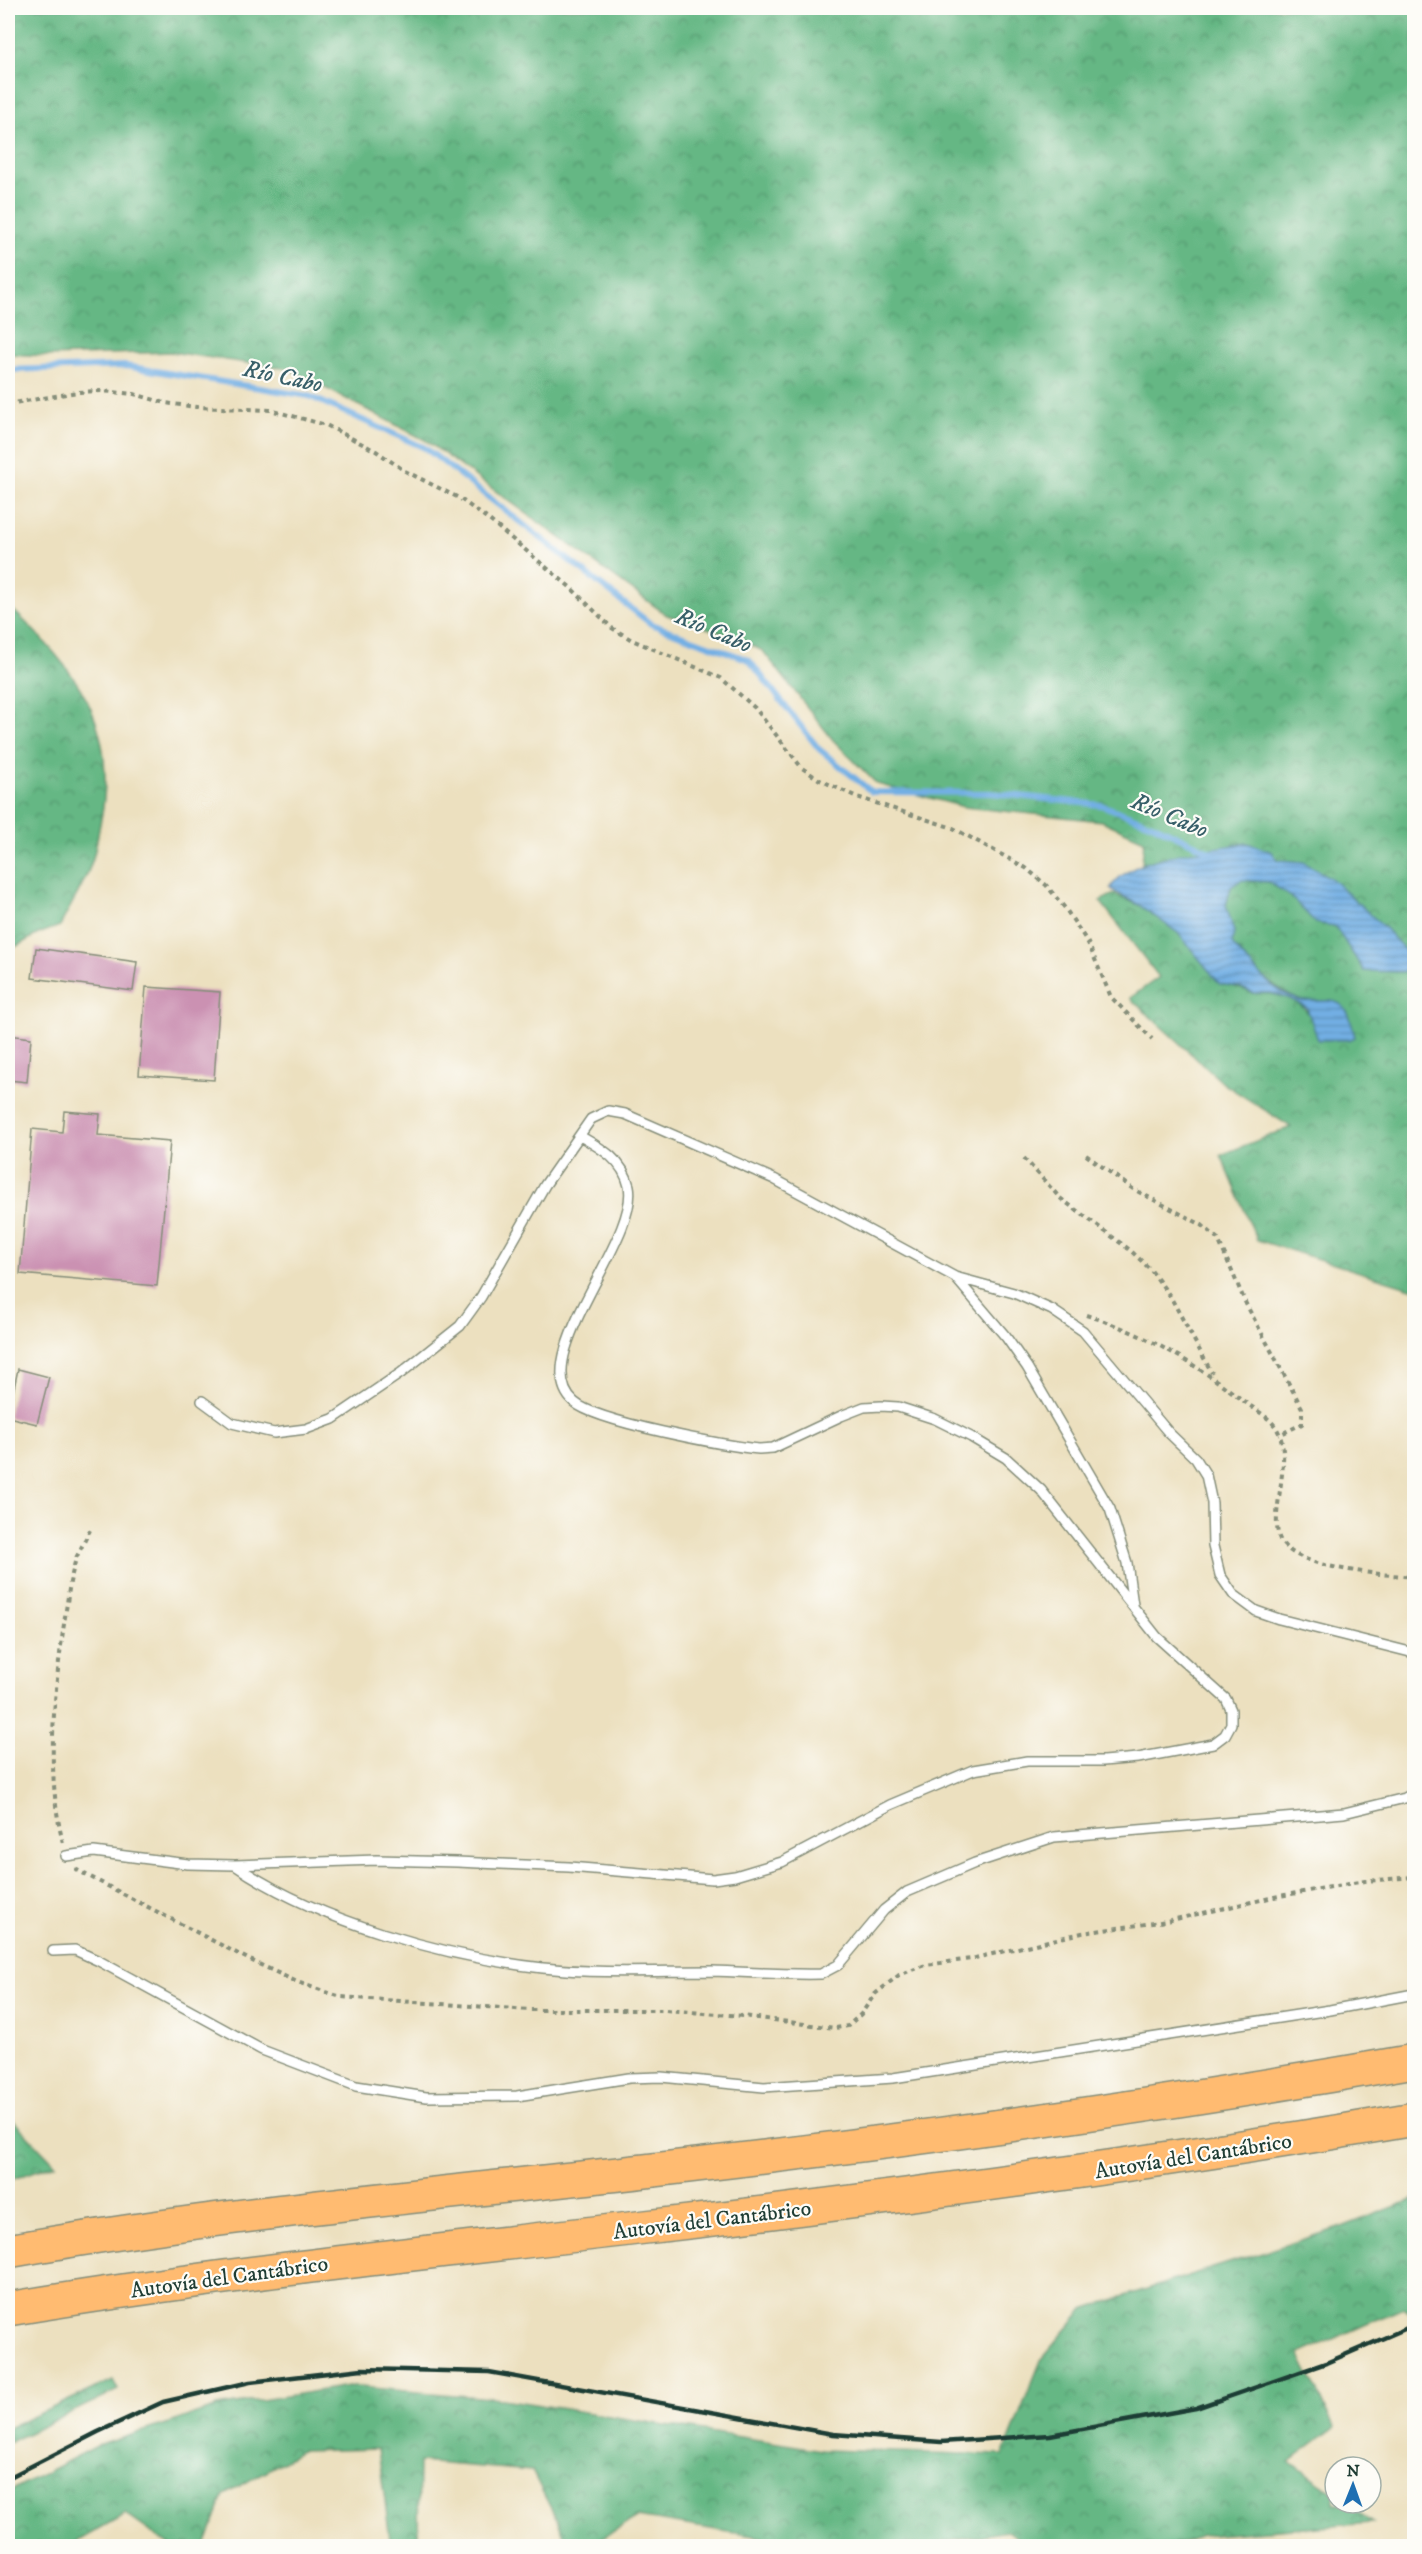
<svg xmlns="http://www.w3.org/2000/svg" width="1422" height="2554" viewBox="0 0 1422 2554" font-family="'IM FELL DW Pica',serif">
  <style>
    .forest { fill: url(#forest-crowns); stroke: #427a5c; stroke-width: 1.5 }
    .water { fill: url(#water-rules); stroke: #48768c; stroke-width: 1.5 }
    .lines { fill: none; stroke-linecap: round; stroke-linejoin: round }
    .stream { stroke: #72afe4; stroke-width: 6 }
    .building { fill: #cb91b2 }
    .lane-casing { stroke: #868e7a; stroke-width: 12 }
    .highway-casing { stroke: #868e7a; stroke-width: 36 }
    .path { stroke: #868e7a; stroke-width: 4; stroke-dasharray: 4.5 4.5; stroke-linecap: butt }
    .lane { stroke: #fff; stroke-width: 9 }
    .highway { stroke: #ffbb71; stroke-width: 33 }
    .rail { stroke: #1f3d34; stroke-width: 4.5 }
    .labels { text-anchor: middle; stroke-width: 4.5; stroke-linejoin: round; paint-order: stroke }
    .street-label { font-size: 22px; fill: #1f3d34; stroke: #fdfcf7 }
    .water-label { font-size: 24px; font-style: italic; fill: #385f69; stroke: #fdfcf7 }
  </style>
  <defs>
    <pattern id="forest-crowns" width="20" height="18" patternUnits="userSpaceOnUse" patternTransform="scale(1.5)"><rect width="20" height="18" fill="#65b784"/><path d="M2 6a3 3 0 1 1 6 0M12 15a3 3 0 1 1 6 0" fill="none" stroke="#53966d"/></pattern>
    <pattern id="water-rules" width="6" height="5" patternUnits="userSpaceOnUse" patternTransform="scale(1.5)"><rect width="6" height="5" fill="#72afe4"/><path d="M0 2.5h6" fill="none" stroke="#5d90ba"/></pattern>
  </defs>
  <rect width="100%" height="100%" fill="#fdfcf7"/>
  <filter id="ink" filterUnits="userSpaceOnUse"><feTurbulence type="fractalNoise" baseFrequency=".0167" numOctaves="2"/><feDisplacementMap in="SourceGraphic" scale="12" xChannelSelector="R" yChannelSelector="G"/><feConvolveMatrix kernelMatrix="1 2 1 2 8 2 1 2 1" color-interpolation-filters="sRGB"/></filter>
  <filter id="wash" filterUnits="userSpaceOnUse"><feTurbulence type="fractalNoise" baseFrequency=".008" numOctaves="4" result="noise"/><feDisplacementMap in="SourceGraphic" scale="24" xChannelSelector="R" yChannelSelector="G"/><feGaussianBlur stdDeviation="1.35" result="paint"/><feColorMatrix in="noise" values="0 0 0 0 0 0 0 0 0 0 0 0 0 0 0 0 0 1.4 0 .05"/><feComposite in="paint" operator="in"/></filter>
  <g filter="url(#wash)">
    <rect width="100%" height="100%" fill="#ece0bf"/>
    <path class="forest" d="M8 8H1414V957L1407 953 1384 927 1303 862 1277 860 1247 843 1142 863 1144 840 1102 821 964 807 877 784 833 740 763 651 732 636 667 615 425 440 289 369 171 352 48 356 8 354Z
      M8 605C76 670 121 724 100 824 97 837 96 852 91 864 84 885 70 906 60 926L38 934 8 951Z
      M1241 880 1269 882 1291 897 1316 923 1335 926 1364 971 1406 972 1414 989V1289L1257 1240 1221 1155 1291 1127 1224 1084 1130 998 1159 977 1100 901 1114 894 1139 905 1178 933 1220 984C1232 985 1241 989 1253 993 1259 994 1265 993 1272 994 1291 997 1305 1004 1313 1021L1350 1019C1333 989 1321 1009 1297 999 1270 987 1251 966 1232 944L1234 932 1226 905 1231 887Z
      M8 2115 55 2164 8 2181Z
      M1414 2199V2318L1403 2308 1299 2354 1335 2427 1290 2461 1335 2494V2503H1346L1373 2523 1201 2536 1174 2546H1029L1007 2531 922 2546H815L637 2517 589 2546H570L532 2471 419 2462 418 2546 390 2539 378 2449 301 2451 224 2495 205 2546H171L125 2514 69 2546H8V2492L97 2446 218 2407 348 2386 503 2399 822 2450 1003 2455 1042 2358 1084 2309 1342 2227Z
      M113 2380 118 2390 8 2443V2428Z"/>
    <path class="water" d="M1247 843 1272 852 1278 860 1303 862 1331 878 1384 927 1407 953 1414 957V989L1406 972 1364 971 1335 926 1316 923 1291 897 1269 882 1241 880 1231 887 1226 905 1234 932 1232 944C1250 965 1272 992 1299 1000 1313 1004 1328 997 1340 1004 1350 1010 1352 1027 1355 1037L1349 1040H1318L1307 1008 1291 999 1271 993H1254L1239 987 1220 984 1178 933 1139 905 1110 889C1129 854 1210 850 1247 843Z"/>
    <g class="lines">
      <path class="stream" d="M8 370 125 366 309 396 425 448 651 624 749 660 819 749 872 792 991 793 1101 805 1152 824 1213 853"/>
    </g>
    <g id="blocks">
      <path class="building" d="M36 948 137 962 133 991 32 978Z
        M146 987 220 992 214 1080 139 1075Z
        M8 1035 31 1038 27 1082 8 1080Z
        M64 1111 100 1114 98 1135 170 1141 157 1286 20 1274 32 1129 62 1132Z
        M18 1369 49 1377 37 1424 8 1417Z"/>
    </g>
  </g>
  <g filter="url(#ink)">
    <use href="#blocks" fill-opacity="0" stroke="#868e7a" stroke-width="1.5"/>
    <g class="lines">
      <defs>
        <path id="lane" d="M955 1277 1006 1337 1027 1367 1110 1509 1127 1563 1133 1605
          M202 1401 232 1423 274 1433 306 1429 333 1419 401 1373 460 1326 481 1297 545 1185 591 1119 608 1111 625 1114 774 1179 955 1277 1014 1293 1052 1310 1083 1331 1169 1433 1196 1459 1206 1475 1212 1503 1213 1546 1220 1575 1233 1594 1256 1611 1279 1619 1414 1653
          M66 1856 94 1852 188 1864 235 1865 377 1860 457 1862 569 1867 713 1879 735 1876 782 1862 890 1805 973 1770 1027 1761H1103L1138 1758 1213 1744 1225 1735 1231 1724V1710L1226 1699 1157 1637 1041 1490 1006 1458 971 1437 935 1419 898 1407 881 1406 864 1407 841 1416 773 1448 759 1449C726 1446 596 1422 574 1402 525 1359 640 1240 629 1186 623 1160 601 1148 580 1136
          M235 1865C316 1921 446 1957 543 1968 599 1974 656 1971 712 1971 748 1972 784 1975 821 1974L838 1965 884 1910 907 1892 975 1863 1054 1837 1344 1813 1405 1798 1414 1793
          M53 1951 75 1950 99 1961 262 2050 356 2086 426 2097 517 2096 629 2078 661 2077 764 2087 893 2078 1330 2010 1414 1994"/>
        <path id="highway" d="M8 2251C218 2214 432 2195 645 2171 902 2142 1159 2106 1414 2061
          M8 2309C217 2274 427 2253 637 2228 897 2198 1157 2163 1414 2119"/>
      </defs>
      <use href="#lane" class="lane-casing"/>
      <use href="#highway" class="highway-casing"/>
      <path class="path" d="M8 404 78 392 101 391 134 394 165 403 196 407 270 410 326 425 376 451 405 471 459 498 488 519 570 587 612 628 632 640 721 678 755 708 802 768 820 780 857 797 953 828 1026 868 1046 885 1065 908 1088 943 1111 997 1152 1039
        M1086 1155 1133 1189 1202 1225 1218 1239 1246 1304 1302 1408V1424L1279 1435
        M1024 1158 1060 1198 1130 1250 1150 1269 1170 1296 1212 1373
        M1086 1315C1144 1333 1197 1364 1245 1402 1255 1410 1270 1417 1277 1429 1286 1445 1283 1465 1281 1483 1279 1500 1274 1521 1279 1537 1290 1570 1384 1574 1414 1577
        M63 1843C42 1758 58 1667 70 1582L76 1558 90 1530
        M75 1869 248 1959 297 1982 341 1997 530 2010H665L743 2016 835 2028 848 2026 861 2014 875 1994 899 1975 926 1965 971 1959 1082 1933 1167 1921 1274 1897 1365 1881 1414 1877"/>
      <use href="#lane" class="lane"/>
      <use href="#highway" class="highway"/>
      <path class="rail" d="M8 2478 98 2432 163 2402 250 2382 362 2369 489 2372 833 2434 941 2442 1050 2435 1196 2408 1326 2363 1414 2325"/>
    </g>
  </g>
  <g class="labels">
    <g class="street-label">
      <text transform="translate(1193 2155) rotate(-9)" y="8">Autovía del Cantábrico</text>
      <text transform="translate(712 2219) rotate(-7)" y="8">Autovía del Cantábrico</text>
      <text transform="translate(229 2276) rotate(-8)" y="8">Autovía del Cantábrico</text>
    </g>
    <g class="water-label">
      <text transform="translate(283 376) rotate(12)" y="8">Río Cabo</text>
      <text transform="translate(714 630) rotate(23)" y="8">Río Cabo</text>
      <text transform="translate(1170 815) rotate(23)" y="8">Río Cabo</text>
    </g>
  </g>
  <rect width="1422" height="2554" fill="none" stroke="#fdfcf7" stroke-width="30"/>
  <g transform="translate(1353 2485) rotate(1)"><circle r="28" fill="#fdfcf7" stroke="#a4b0a9" stroke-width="1.5"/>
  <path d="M0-4.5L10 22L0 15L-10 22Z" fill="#1f6fb2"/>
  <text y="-9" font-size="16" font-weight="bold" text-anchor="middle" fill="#1f3d34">N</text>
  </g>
</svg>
